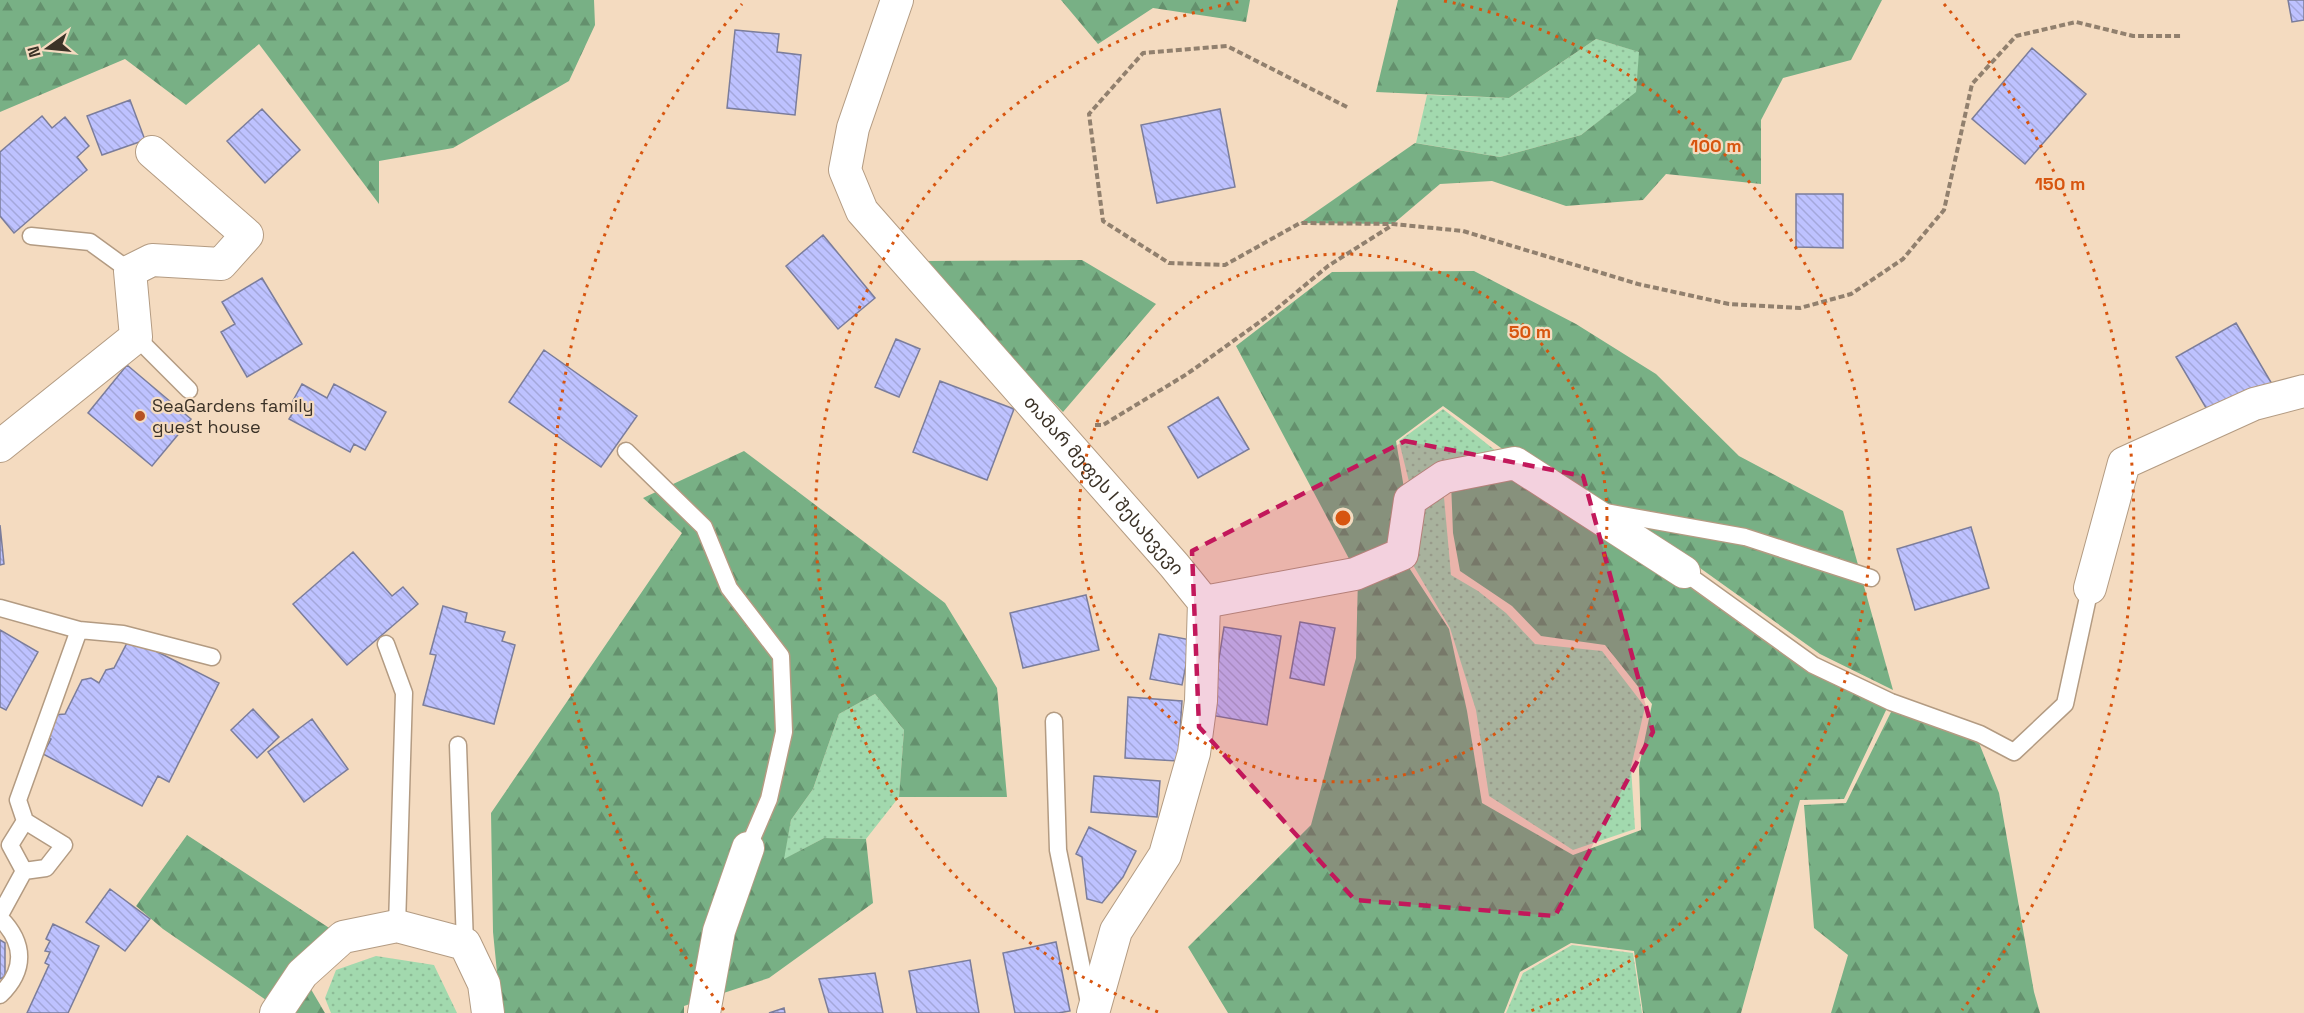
<svg xmlns="http://www.w3.org/2000/svg" width="2304" height="1013" viewBox="0 0 2304 1013" font-family="'Space Grotesk','Noto Sans Georgian',sans-serif">
  <style>
    .grass { fill: url(#grass-dots) }
    .forest { fill: url(#forest-firs) }
    .building { fill: url(#building-back-hatch); stroke: #7b7d9b; stroke-width: 1.5 }
    .lines { fill: none; stroke-linecap: round; stroke-linejoin: round }
    .lane-casing { stroke: #b39b82; stroke-width: 19 }
    .street-casing { stroke: #b39b82; stroke-width: 34 }
    .path { stroke: #91806e; stroke-width: 4; stroke-dasharray: 6 3; stroke-linecap: butt }
    .lane { stroke: #fff; stroke-width: 16 }
    .street { stroke: #fff; stroke-width: 32 }
    .marked { fill: #c2185b; fill-opacity: 0.2; stroke: #c2185b; stroke-width: 4.5; stroke-dasharray: 12 8; stroke-linejoin: round }
    .ring { fill: none; stroke: #d7550f; stroke-width: 3; stroke-dasharray: 3 6 }
    .poi-dot { fill: #b65122; stroke: #f4dbc0; stroke-width: 2 }
    .labels { text-anchor: middle; stroke-width: 4.5; stroke-linejoin: round; paint-order: stroke }
    .poi-label { font-size: 18px; fill: #3b3227; stroke: #f4dbc0; text-anchor: start }
    .street-label { font-size: 18px; fill: #3b3227; stroke: #f4dbc0 }
    .centre { fill: #d7550f; stroke: #f4dbc0; stroke-width: 3 }
    .ring-label { font-size: 18px; text-anchor: middle; font-weight: bold; fill: #d7550f; stroke: #f4dbc0; stroke-width: 4.5; stroke-linejoin: round; paint-order: stroke }
  </style>
  <defs>
    <pattern id="grass-dots" width="8" height="8" patternUnits="userSpaceOnUse" patternTransform="scale(1.5)"><rect width="8" height="8" fill="#a2d9ae"/><path d="M2 2h.1M6 6h.1" fill="none" stroke="#8cbb96" stroke-width="1.8" stroke-linecap="round"/></pattern>
    <pattern id="forest-firs" width="22" height="20" patternUnits="userSpaceOnUse" patternTransform="scale(1.5)"><rect width="22" height="20" fill="#78b085"/><path d="M5 1l3.5 6h-7zM16 11l3.5 6h-7z" fill="#64906d"/></pattern>
    <pattern id="building-back-hatch" width="6" height="6" patternUnits="userSpaceOnUse" patternTransform="scale(1.5)"><rect width="6" height="6" fill="#bec2ff"/><path d="M-1 5l2 2M0 0l6 6M5-1l2 2" fill="none" stroke="#a4a7db"/></pattern>
  </defs>
  <rect width="100%" height="100%" fill="#f4dbc0"/>
  <path class="grass" d="M1596 39 1640 52 1636 93 1581 135 1500 157 1416 143 1427 95 1509 98Z
    M1443 409 1506 459 1442 475 1451 575 1478 591 1506 613 1535 644 1602 651 1645 707 1631 767 1635 829 1573 850 1489 796 1476 710 1450 628 1406 553 1414 502 1399 441Z
    M875 694 904 730 899 797 866 839 824 838 783 860 791 820 813 789 839 714Z
    M1572 945 1633 953 1642 1013H1506L1523 973Z
    M376 956 434 965 457 1013H331L325 998 336 970Z"/>
  <path class="forest" d="M0 0H594L595 25 569 81 453 148 379 161V204L259 44 186 105 125 59 0 112Z
    M1061 0H1250L1246 22 1153 8 1098 44Z
    M1398 0H1882L1851 60 1783 78 1761 120V184L1666 174 1643 200 1566 206 1492 181 1440 184 1393 224 1300 223 1415 143 1500 157 1581 135 1636 92 1639 52 1596 39 1509 98 1376 92Z
    M1082 260 1156 304 1063 412 942 287 923 261Z
    M1474 271 1576 324 1656 374 1739 456 1843 511 1893 690 1820 654 1693 563 1519 461 1443 406 1396 441 1406 500 1399 552 1355 570 1236 346 1332 272Z
    M744 451 945 603 997 688 1007 797H899L904 730 875 694 839 714 813 789 791 820 784 859 824 838 866 839 873 903 769 978 684 1006V1013H501L493 932 491 813 682 533 643 498Z
    M1514 472 1888 706 1844 799 1800 800 1741 1013H1643L1634 951 1571 943 1520 972 1504 1013H1228L1188 947 1311 825 1356 658 1358 577 1404 560 1449 629 1467 711 1482 803 1573 855 1641 830 1639 767 1652 704 1605 645 1541 636 1512 606 1460 571 1453 533 1451 482Z
    M1892 710 1979 743 1999 793 2034 992 2040 1013H1831L1848 955 1814 928 1804 805 1846 803Z
    M187 835 343 937 302 974 325 1013H285L163 929 136 906Z"/>
  <path class="building" d="M2288 0H2304V20L2292 22Z
    M735 30 779 34 777 52 801 55 795 115 727 108Z
    M2032 48 2086 94 2025 164 1972 119Z
    M130 100 145 140 102 155 87 116Z
    M262 109 300 150 265 183 227 141Z
    M1220 109 1235 187 1157 203 1141 125Z
    M42 116 52 128 65 117 89 146 77 157 87 170 14 233 0 216V152Z
    M1796 194H1843V248L1796 247Z
    M823 235 875 298 838 329 786 266Z
    M262 278 302 344 247 377 221 332 235 324 222 302Z
    M2236 323 2272 384 2212 418 2176 357Z
    M896 339 920 349 899 397 875 387Z
    M544 350 637 416 601 467 509 402Z
    M127 365 191 419 152 466 88 413Z
    M940 381 1014 409 987 480 913 452Z
    M302 384 327 398 334 384 386 412 365 450 354 444 350 452 289 419 294 411 289 408Z
    M1218 397 1249 449 1198 478 1168 427Z
    M0 525 4 564 0 565Z
    M1971 527 1989 588 1915 610 1897 549Z
    M353 552 392 596 403 587 418 604 347 665 293 604Z
    M1086 595 1099 650 1023 668 1010 613Z
    M443 606 467 613 465 622 505 632 502 641 515 645 494 724 423 705 436 655 430 654Z
    M1300 622 1335 628 1324 685 1290 678Z
    M1224 627 1281 636 1267 725 1210 715Z
    M0 630 38 652 6 710 0 707Z
    M1159 634 1191 640 1182 685 1150 679Z
    M136 641 219 683 169 782 158 776 142 806 43 754 51 739 44 736 54 715 65 714 82 680 91 678 99 683 106 670 114 668 127 643Z
    M1128 697 1182 701 1178 761 1125 758Z
    M253 709 279 737 257 758 231 730Z
    M312 719 348 769 304 802 268 752Z
    M1094 776 1160 781 1157 817 1091 812Z
    M1089 827 1136 851 1123 877 1102 903 1087 899 1082 857 1076 854Z
    M110 889 150 919 125 951 86 922Z
    M53 924 99 946 68 1013H27L49 965 45 963 50 952 45 951 50 941 46 939Z
    M0 940 5 943V976L0 979Z
    M1056 942 1070 1011 1058 1013H1015L1003 953Z
    M970 960 979 1013H917L909 971Z
    M875 973 883 1013H829L819 979Z
    M784 1008 785 1013H769Z"/>
  <g class="lines">
    <defs>
      <path id="lane" d="M31 236 90 242 130 271
        M136 337 189 390
        M626 451 704 527 729 588 781 656 784 732 769 799 748 848
        M1605 512 1745 537 1871 578
        M1684 572 1813 665 1891 702 1980 734 2014 752 2065 704 2090 588
        M0 608 79 630 123 634 212 657
        M386 644 404 693 397 926
        M1054 721 1058 850 1089 1003
        M458 745 465 944
        M24 871 10 845 25 821 18 800 79 630
        M0 915 24 871 46 868 64 845 25 821
        M0 918C25 943 26 970 0 995"/>
      <g id="street">
        <path id="s1" d="M897 0 853 128 845 170 862 211 1174 565 1204 602 1201 701 1194 753 1165 855 1116 931 1093 1013"/>
        <path d="M0 446 136 337 130 271 152 260 221 264 247 235 152 152"/>
        <path d="M2090 588 2124 463 2254 404 2304 391"/>
        <path d="M1204 602 1355 574 1402 554 1410 500 1444 477 1515 463 1684 572"/>
        <path d="M276 1013 302 974 343 937 397 926 465 944 484 984 488 1013"/>
        <path d="M704 1013 719 931 748 848"/>
      </g>
    </defs>
    <use href="#lane" class="lane-casing"/>
    <use href="#street" class="street-casing"/>
    <path class="path" d="M1347 107 1227 46 1143 53 1089 114 1103 221 1169 263 1225 265 1300 223 1393 224 1463 231 1638 284 1729 304 1800 308 1851 294 1903 259 1944 210 1972 84 2016 36 2076 22 2133 36H2181
      M1095 425H1103L1187 374 1268 316 1328 266 1391 226"/>
    <use href="#lane" class="lane"/>
    <use href="#street" class="street"/>
  </g>
  <path class="marked" d="M1405 441 1583 476 1653 732 1555 916 1355 900 1199 727 1192 551Z"/>
  <g class="ring">
    <circle cx="1343" cy="518" r="264"/>
    <path d="M1158 1012A527 527 0 0 1 1242 1M1444 1A527 527 0 0 1 1528 1012"/>
    <path d="M724 1010A791 791 0 0 1 742 4M1944 4A791 791 0 0 1 1962 1010"/>
  </g>
  <circle class="poi-dot" cx="140" cy="416" r="6"/>
  <g class="labels">
    <g class="poi-label">
      <text x="152" y="412">SeaGardens family<tspan x="152" dy="21">guest house</tspan></text>
    </g>
    <g class="street-label">
      <text dy="6" stroke="none"><textPath href="#s1" startOffset="588">თამარ მეფეს I შესახვევი</textPath></text>
    </g>
  </g>
  <circle cx="1343" cy="518" r="9" class="centre"/>
  <g class="ring-label">
    <text x="1716" y="152">100 m</text>
    <text x="2060" y="190">150 m</text>
    <text x="1530" y="338">50 m</text>
  </g>
  <g transform="translate(48 48) rotate(255)" stroke="#f4dbc0" stroke-width="4.5" paint-order="stroke">
  <path d="M0-4.5L10 22L0 15L-10 22Z" fill="#3b3227"/>
  <text y="-9" font-size="16" font-weight="bold" text-anchor="middle" fill="#3b3227">N</text>
  </g>
</svg>
